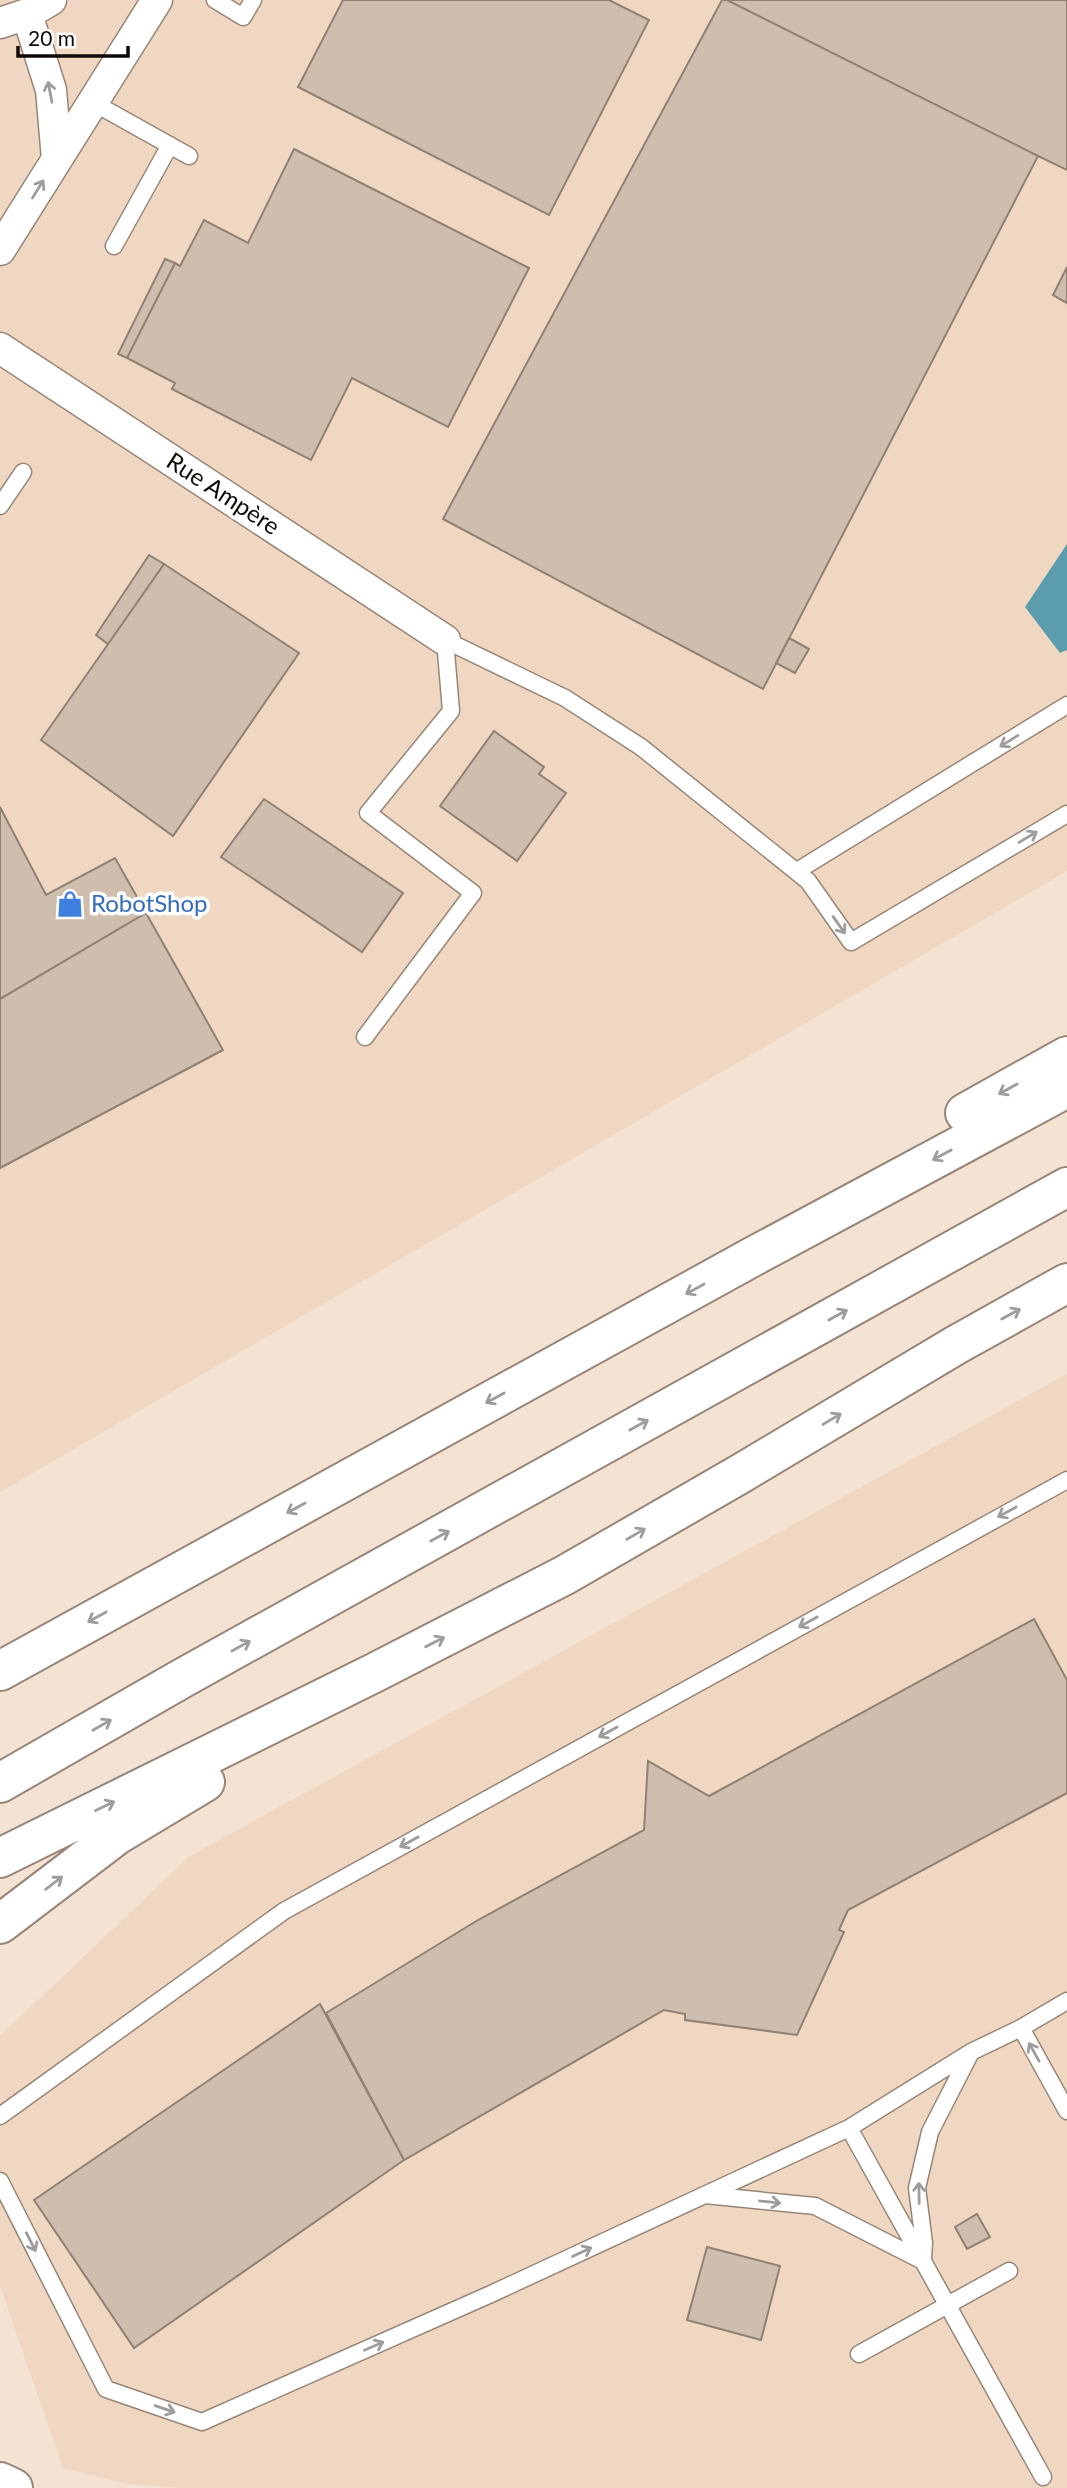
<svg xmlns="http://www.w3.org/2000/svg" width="1067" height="2488" viewBox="0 0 1067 2488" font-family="Lato,sans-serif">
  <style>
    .built { fill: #efd7c2 }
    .water { fill: #5c9dad }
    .building { fill: #cfbdae; stroke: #918173; stroke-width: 2 }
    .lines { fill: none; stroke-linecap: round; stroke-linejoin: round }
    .service-casing { stroke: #978678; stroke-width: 19 }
    .minor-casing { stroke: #978678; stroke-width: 33 }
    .primary-casing { stroke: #978678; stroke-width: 42 }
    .trunk-casing { stroke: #978678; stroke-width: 42 }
    .service { stroke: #fff; stroke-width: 16 }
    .minor { stroke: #fff; stroke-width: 30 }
    .primary { stroke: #fff; stroke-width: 38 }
    .trunk { stroke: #fff; stroke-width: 38 }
    .oneway { stroke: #9f9d9b }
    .labels { text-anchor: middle; stroke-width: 7; stroke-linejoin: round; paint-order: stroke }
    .street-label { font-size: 24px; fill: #100a06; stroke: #fff }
    .shop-label { font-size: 24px; fill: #366cbe; stroke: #fff; text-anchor: start }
  </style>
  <rect width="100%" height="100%" fill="#f4e2d2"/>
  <path class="built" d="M0 0H1067V871L0 1492Z
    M1067 1374V2488H179L128 2484 63 2468 0 2286V2036L190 1856Z"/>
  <path class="water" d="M1067 544V650L1060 653 1025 607Z"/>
  <path class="building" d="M343 0H609L649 20 549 215 298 87Z
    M722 0H727L1038 156 763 689 443 519Z
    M727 0H1067V170L1038 156Z
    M294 149 529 268 448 427 352 378 311 460 172 389 175 383 127 358 175 263 180 266 204 220 248 243Z
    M165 259 175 263 127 358 118 354Z
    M1067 267V303L1053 295Z
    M149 555 164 564 108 644 96 635Z
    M164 564 299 653 173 836 41 740Z
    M789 638 809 649 795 673 776 663Z
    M494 731 544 767 539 774 566 793 517 861 440 806Z
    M264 799 403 893 362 952 221 857Z
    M0 807 46 895 115 858 146 913 0 999Z
    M146 913 223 1050 0 1168V999Z
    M1034 1619 1067 1680V1793L848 1910 839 1930 844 1932 797 2035 685 2020V2014L664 2010 404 2160 326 2013 478 1920 644 1830 648 1761 709 1796Z
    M320 2004 404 2160 134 2348 34 2200Z
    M977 2214 990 2237 967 2249 955 2227Z
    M707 2247 780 2266 761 2340 687 2320Z"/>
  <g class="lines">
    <defs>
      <path id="service" d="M215 0 243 17 253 0
        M94 103 189 156
        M114 246 170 145
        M0 506 23 472
        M445 640 565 698 641 747 808 881 851 942 1067 814
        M797 871 1067 705
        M365 1037 473 893 368 813 451 711 445 640
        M1067 2001 1021 2028 1067 2111
        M0 2116 284 1911 1067 1480
        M849 2128 1043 2477
        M0 2181 106 2389 202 2422 491 2294 849 2128 971 2052 1021 2028
        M705 2195 815 2206 923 2261
        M923 2258 924 2243 917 2188 930 2132 970 2054
        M859 2354 1009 2271"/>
      <path id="minor" d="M27 14 51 90 57 159
        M0 23 27 14 51 0
        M0 250 157 0
        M0 348 445 640"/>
      <path id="primary" d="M0 2482 13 2488"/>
      <path id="trunk" d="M965 1113 1067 1056
        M0 1671 754 1256 1067 1088
        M0 1783 181 1679 1067 1187
        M0 1858 374 1673 565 1575 740 1474 956 1345 1067 1283
        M0 1924 117 1835 205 1782"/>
    </defs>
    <use href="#service" class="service-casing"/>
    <use href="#minor" class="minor-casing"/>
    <use href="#primary" class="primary-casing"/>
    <use href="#trunk" class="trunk-casing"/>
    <use href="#service" class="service"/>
    <use href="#minor" class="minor"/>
    <use href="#primary" class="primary"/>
    <use href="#trunk" class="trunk"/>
  </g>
  <defs><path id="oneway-shaft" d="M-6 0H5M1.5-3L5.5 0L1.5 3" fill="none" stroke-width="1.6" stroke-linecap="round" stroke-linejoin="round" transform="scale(1.75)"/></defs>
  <g class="oneway">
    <use href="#oneway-shaft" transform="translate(50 92) rotate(-101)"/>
    <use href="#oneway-shaft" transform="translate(38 189) rotate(-58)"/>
    <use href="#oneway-shaft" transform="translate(1009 741) rotate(148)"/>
    <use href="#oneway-shaft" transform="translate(1028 837) rotate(-31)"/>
    <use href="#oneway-shaft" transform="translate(839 925) rotate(55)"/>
    <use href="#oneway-shaft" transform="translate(1008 1089) rotate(151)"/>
    <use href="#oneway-shaft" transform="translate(942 1155) rotate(152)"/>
    <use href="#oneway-shaft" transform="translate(695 1289) rotate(151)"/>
    <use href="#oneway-shaft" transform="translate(1011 1314) rotate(-29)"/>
    <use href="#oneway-shaft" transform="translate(838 1315) rotate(-29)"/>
    <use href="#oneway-shaft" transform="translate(495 1398) rotate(151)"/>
    <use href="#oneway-shaft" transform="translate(832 1419) rotate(-31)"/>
    <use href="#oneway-shaft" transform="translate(639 1425) rotate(-29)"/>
    <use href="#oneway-shaft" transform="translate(296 1508) rotate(151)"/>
    <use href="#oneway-shaft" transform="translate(1007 1512) rotate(151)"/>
    <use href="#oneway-shaft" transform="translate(636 1534) rotate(-30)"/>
    <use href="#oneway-shaft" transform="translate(440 1536) rotate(-29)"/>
    <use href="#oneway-shaft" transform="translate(97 1617) rotate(151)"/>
    <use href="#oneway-shaft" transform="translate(808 1622) rotate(151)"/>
    <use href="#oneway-shaft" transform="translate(435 1642) rotate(-27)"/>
    <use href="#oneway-shaft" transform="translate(241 1646) rotate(-29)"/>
    <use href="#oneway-shaft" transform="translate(102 1725) rotate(-30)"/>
    <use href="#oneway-shaft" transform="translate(608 1732) rotate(151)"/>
    <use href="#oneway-shaft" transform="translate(105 1806) rotate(-26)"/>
    <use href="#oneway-shaft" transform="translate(409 1842) rotate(151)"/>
    <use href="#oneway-shaft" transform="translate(54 1883) rotate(-37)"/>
    <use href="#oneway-shaft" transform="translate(1034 2052) rotate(-119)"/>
    <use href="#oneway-shaft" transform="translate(919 2193) rotate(-91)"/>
    <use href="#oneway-shaft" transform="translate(770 2202) rotate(6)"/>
    <use href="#oneway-shaft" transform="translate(31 2242) rotate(63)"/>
    <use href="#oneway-shaft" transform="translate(582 2252) rotate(-25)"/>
    <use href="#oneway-shaft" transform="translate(374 2346) rotate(-24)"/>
    <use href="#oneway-shaft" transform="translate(165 2409) rotate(19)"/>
  </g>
  <defs>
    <symbol id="shop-bare" viewBox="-9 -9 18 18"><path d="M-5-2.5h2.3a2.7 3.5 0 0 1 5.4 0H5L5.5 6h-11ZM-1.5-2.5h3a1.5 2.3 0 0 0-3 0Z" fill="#3f7fe0" stroke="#fff" stroke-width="2.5" paint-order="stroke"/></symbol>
  </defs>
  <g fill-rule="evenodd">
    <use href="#shop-bare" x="51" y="885" width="38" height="38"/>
  </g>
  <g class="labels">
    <g class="street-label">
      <text transform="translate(223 494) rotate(33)" y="8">Rue Ampère</text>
    </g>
    <g class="shop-label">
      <text x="91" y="912">RobotShop</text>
    </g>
  </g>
  <path d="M18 46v10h110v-10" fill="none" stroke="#100a06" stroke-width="3.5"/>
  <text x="28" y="46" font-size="21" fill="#100a06" stroke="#ffffff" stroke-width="5" paint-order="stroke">20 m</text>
</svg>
